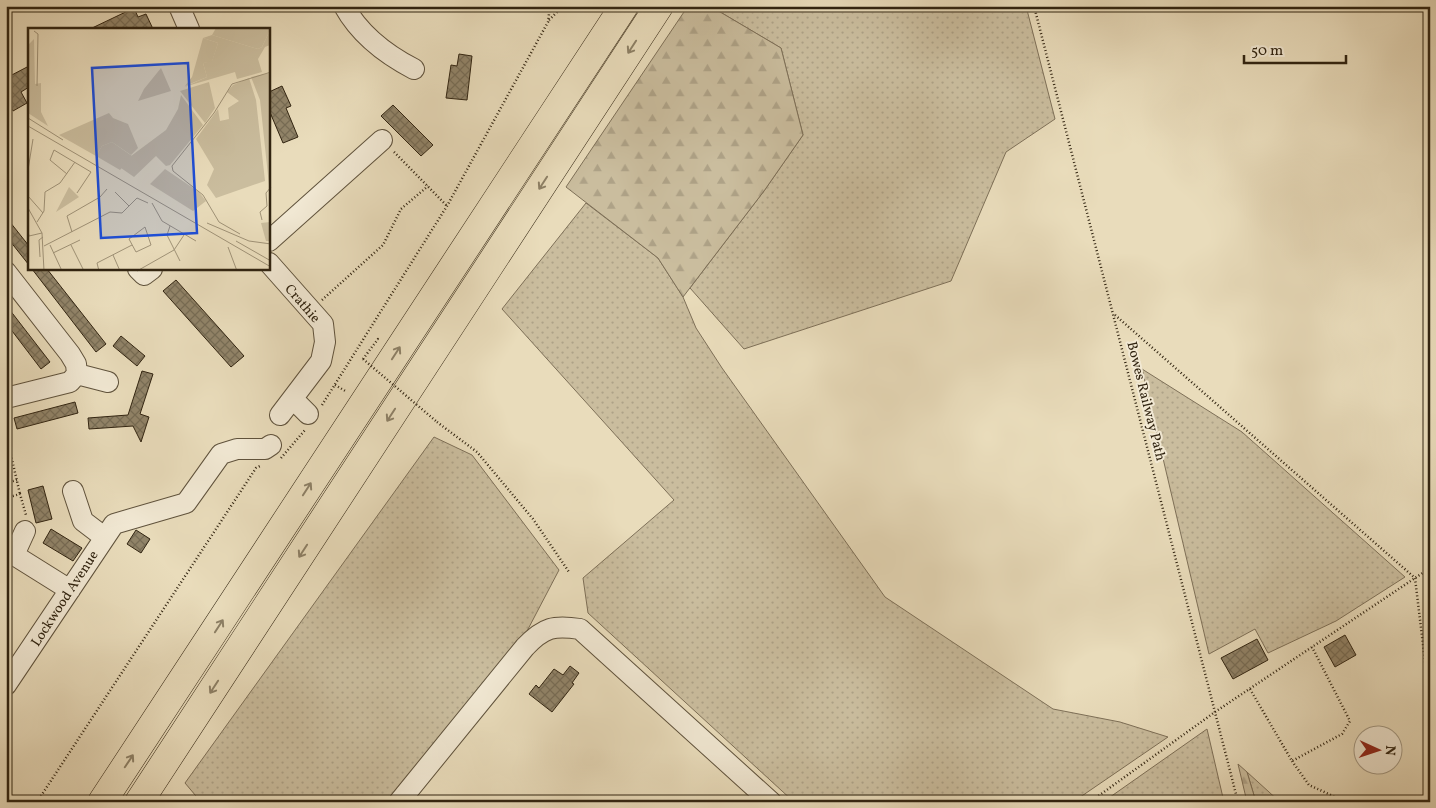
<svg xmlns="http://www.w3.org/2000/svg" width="1436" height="808" viewBox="0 0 1436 808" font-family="Vollkorn,serif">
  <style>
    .grass { fill: url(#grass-dots); stroke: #7e7058 }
    .forest { fill: url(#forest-firs); stroke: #7e7058 }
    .building { fill: url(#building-cross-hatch); stroke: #312411 }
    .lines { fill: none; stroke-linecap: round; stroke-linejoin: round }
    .minor-casing { stroke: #5f523c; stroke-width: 22 }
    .highway-casing { stroke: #312411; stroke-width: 29 }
    .path { stroke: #312411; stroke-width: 2.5; stroke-dasharray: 1 2.5; stroke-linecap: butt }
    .minor { stroke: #f1e8d3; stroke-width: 20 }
    .highway { stroke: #e9dcbb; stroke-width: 28 }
    .path-bridge { stroke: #312411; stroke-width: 2.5; stroke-dasharray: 1 2.5; stroke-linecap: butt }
    .oneway { stroke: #8d8066 }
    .labels { text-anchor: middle; stroke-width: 4; stroke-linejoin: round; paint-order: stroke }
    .street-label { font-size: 14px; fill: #312411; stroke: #f1e8d3 }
    .inset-road { fill: none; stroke: #9f9277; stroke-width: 1 }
    .view { fill: #1d4ed8; fill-opacity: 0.15; stroke: #1d4ed8; stroke-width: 2.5 }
    .inset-edge { fill: none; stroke: #312411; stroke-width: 2.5 }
  </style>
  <defs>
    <pattern id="grass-dots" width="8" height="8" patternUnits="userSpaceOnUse" patternTransform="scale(1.25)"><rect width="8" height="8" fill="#cabd9e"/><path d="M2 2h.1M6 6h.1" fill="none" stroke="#aea287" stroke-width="1.8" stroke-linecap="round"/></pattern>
    <pattern id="forest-firs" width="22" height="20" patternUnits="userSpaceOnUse" patternTransform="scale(1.25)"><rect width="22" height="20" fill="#cabd9e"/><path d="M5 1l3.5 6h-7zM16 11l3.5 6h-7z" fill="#aea287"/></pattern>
    <pattern id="building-cross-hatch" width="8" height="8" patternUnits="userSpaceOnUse" patternTransform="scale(1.25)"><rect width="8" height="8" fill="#918469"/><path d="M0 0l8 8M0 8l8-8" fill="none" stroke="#776c55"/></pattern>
  </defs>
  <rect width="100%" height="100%" fill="#e9dcbb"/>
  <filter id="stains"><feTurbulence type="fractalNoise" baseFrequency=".004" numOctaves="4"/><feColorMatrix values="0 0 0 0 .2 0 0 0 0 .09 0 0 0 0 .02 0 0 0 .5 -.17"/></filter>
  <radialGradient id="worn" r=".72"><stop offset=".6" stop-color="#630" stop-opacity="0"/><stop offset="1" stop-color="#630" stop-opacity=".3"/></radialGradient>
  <path class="grass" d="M710 6H1026L1055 119 1006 152 951 281 744 349 690 288 764 191 803 135 781 48Z
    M586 203 658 258 683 297 696 328 722 368 885 597 1053 709 1120 722 1168 737 1073 802H794L588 613 583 578 674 500 502 309Z
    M1142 369 1242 432 1405 577 1336 621 1268 653 1255 629 1209 654Z
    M434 437 472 455 559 570 526 633 387 802H201L185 783Z
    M1207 729 1224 802H1103Z
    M1247 772 1280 802H1256Z"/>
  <path class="forest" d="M688 6H710L781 48 803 135 764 191 683 297 658 258 566 187Z
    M1238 764 1247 772 1256 802H1247Z"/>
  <path class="building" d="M134 8 138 17 146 14 153 29H90Z
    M459 54 472 56 467 100 446 98 451 65 457 66Z
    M29 66V87L21 92 27 103 13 111 6 99V78Z
    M282 86 291 106 286 108 298 137 283 143 269 110V92Z
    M393 105 433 145 421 156 381 116Z
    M6 217 29 246V265L6 236Z
    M32 269H47L106 344 96 352Z
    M176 280 244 356 231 367 163 291Z
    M6 305 50 362 41 369 6 323Z
    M121 336 145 356 137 366 113 346Z
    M142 371 153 374 140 414 149 417 141 442 133 426 89 429 88 418 128 415Z
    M75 402 78 413 17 429 14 418Z
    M43 486 52 519 36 523 28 490Z
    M51 529 82 548 73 561 43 543Z
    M136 530 150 539 141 553 127 544Z
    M1345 635 1356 655 1335 667 1324 647Z
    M1257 639 1268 660 1233 679 1221 658Z
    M570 666 579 673 572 683 574 684 552 712 529 694 536 685 539 688 554 669 563 675Z"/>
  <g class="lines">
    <defs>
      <path id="minor" d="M179 6 189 29
        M344 6C360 35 385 54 414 69
        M269 241 382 140
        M269 263 323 324 325 342 321 361 280 415
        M138 269 144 275 152 269
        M6 272 70 354 76 364 77 374 70 382 6 398
        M77 374 108 382
        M293 399 308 414
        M73 491 83 521 104 537
        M14 555 25 531
        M6 556 14 555 70 590
        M6 685 114 524 186 503 221 454 237 449H265L271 445
        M399 802 525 647C544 627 554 625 580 629L771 802"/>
      <path id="highway" d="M102 802 624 6
        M139 802 659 6"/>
    </defs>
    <use href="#minor" class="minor-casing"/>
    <use href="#highway" class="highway-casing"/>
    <path class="path" d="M1034 6 1238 802
      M549 20 563 6
      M394 152 447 206
      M322 300 383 245 401 209 428 186
      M1115 315 1415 578 1430 703
      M363 359 378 339 380 340
      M335 385 347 392
      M322 405 447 206 548 22 550 6
      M437 422 477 452 533 519 569 572
      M6 434 20 494
      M281 458 305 430
      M6 483 17 480
      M6 498 20 494 26 515
      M1250 689 1292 761 1342 734 1350 721 1312 647
      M1292 761 1309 785 1346 802
      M37 802 256 468 260 466
      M1090 802 1215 712 1430 568"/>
    <use href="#minor" class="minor"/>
    <use href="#highway" class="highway"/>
    <path class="path-bridge" d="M363 359 437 422"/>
  </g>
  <defs><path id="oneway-shaft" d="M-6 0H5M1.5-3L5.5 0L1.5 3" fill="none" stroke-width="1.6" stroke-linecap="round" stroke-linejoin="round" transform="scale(1.25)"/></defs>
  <g class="oneway">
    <use href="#oneway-shaft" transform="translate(632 47) rotate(123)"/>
    <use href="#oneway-shaft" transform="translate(543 183) rotate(123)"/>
    <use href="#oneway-shaft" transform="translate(396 353) rotate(-57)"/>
    <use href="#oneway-shaft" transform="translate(391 415) rotate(123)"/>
    <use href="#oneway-shaft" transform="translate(307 489) rotate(-57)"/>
    <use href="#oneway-shaft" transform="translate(303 551) rotate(123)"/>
    <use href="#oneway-shaft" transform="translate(219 626) rotate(-57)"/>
    <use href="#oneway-shaft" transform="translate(214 687) rotate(123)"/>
    <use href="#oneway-shaft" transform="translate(129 761) rotate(-56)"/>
  </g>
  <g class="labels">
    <g class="street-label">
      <text transform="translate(303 303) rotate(49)" y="5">Crathie</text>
      <text transform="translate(1147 401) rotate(76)" y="5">Bowes Railway Path</text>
      <text transform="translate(64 598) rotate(-57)" y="5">Lockwood Avenue</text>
    </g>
  </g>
  <g transform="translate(28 28)">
    <rect width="242" height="242" fill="#e9dcbb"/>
    <path d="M188 0H242V2L234 19 230 21 184 7ZM175 10 190 15 184 34 175 35 179 49 157 58 164 49ZM6 11 7 56 13 55V84L20 98 0 85V17ZM133 40 143 63 110 73 116 61ZM242 45V156L241 157 232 72 223 49ZM221 50 228 72 237 153 188 170 179 157 186 141 168 111 190 81 192 93 201 91 200 80 211 73 199 64 205 57ZM181 54 187 80 177 95 152 63ZM153 67 175 97 142 137 138 138 128 128 106 149 93 140 99 131 138 102 150 81ZM81 85 85 90 100 96 110 120 103 127 84 114 74 118 68 128 31 107ZM137 141 171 164 178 173 165 183 122 156ZM242 194V213H238L233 195Z" fill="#cabd9e"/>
    <path d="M242 2V17L237 19 230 31 234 44 209 51 207 44 156 59 179 49 175 35 184 33 190 15 175 10 184 7 230 21 234 19ZM84 114 104 128 92 142 68 128 74 118ZM41 159 51 169 28 184Z" fill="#cabd9e"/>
    <path class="inset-road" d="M6 3 10 6 9 58M0 90 35 112M0 98 243 239M0 142 5 111M39 146 22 132 26 122 63 144 49 165M87 164 101 178M0 168 15 185M124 175 134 193 168 213M0 180 14 205 16 243M94 185 109 170 120 175M234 192 232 184 239 178 238 165 243 159M9 194 16 183 17 164 32 155 47 134M179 195 221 213 243 216M142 198 139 207 152 233M117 199 123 217 108 224 101 211ZM0 203 1 208 14 205M44 204 39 188 72 169 79 161M212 206 191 194 175 167 145 143 144 138 186 85 204 56 243 44M208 213 243 233M22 217 34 243M43 217 56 243M16 218 82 184 94 185M200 219 209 243M25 225 52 212M85 227 92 243M12 229 11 212 15 209M71 243 69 235 104 217M109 243 146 222 156 207"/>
    <path class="view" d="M160 35 169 205 73 210 64 40Z"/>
    <rect width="242" height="242" class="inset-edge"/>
  </g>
  <rect width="1436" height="808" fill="none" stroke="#e9dcbb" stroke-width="25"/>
  <rect x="8" y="8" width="1421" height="793" fill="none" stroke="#312411" stroke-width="2.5"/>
  <rect x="12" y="12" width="1411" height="783" fill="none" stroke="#312411"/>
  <g transform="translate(1378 750) rotate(93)"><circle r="24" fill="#f1e8d3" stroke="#a49a85"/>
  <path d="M0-4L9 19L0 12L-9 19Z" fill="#8f2418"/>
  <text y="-8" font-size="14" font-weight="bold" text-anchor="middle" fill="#312411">N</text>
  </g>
  <path d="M1244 55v8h102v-8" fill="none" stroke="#312411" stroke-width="2.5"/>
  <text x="1251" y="55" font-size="15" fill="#312411" stroke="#f1e8d3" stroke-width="4" paint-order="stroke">50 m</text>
  <rect width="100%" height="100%" filter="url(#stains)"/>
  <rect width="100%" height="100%" fill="url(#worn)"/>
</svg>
